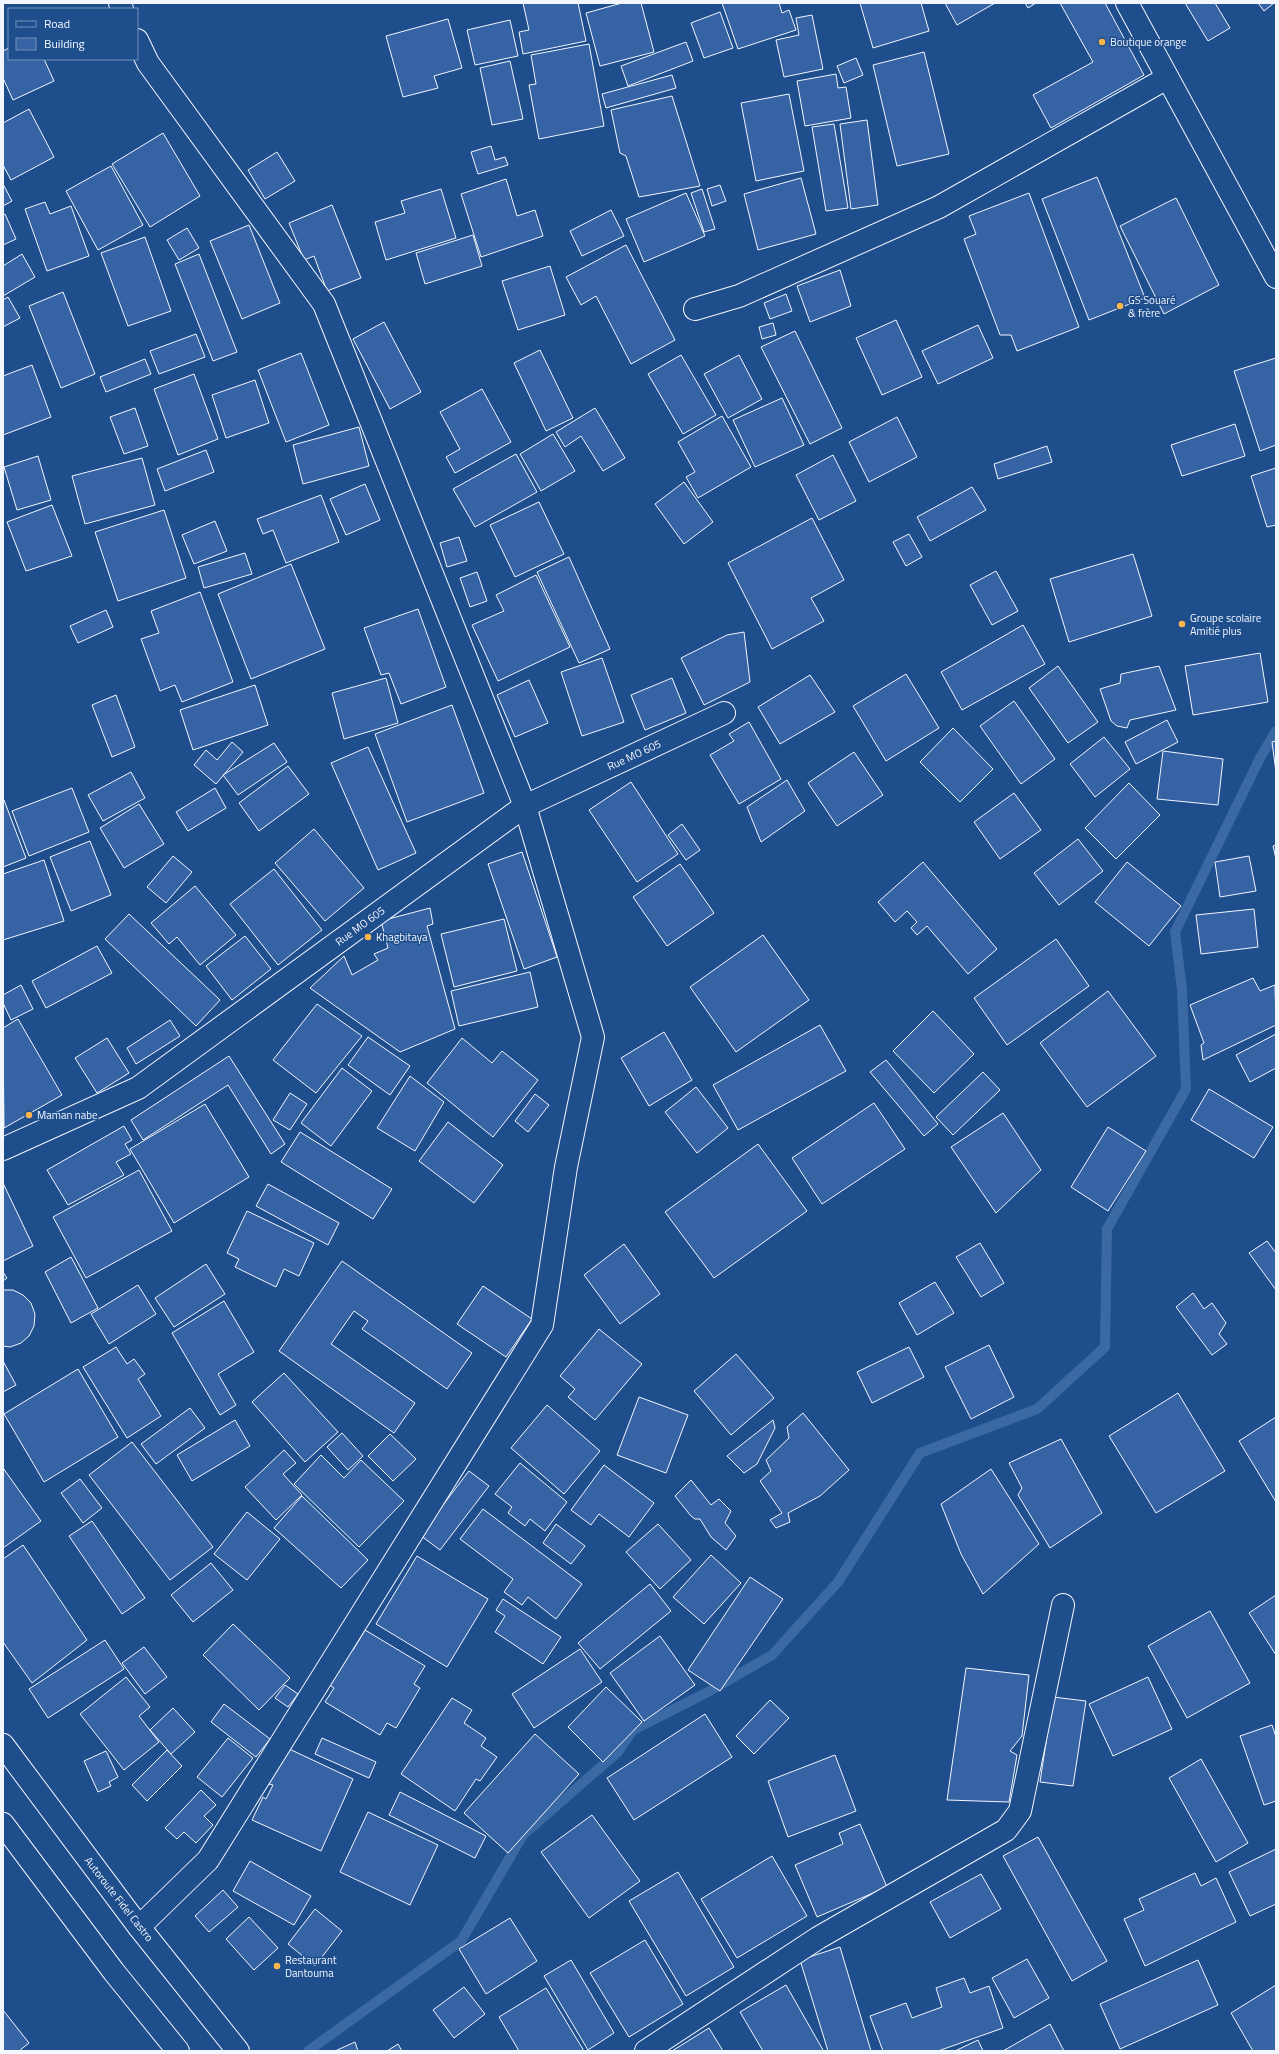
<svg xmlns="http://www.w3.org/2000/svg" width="1279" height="2054" viewBox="0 0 1279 2054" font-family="'Titillium Web',sans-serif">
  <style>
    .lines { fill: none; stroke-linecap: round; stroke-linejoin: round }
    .stream { stroke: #3b69a3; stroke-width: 10 }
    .building { fill: #3563a3; stroke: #f2f6ff }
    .street-casing { stroke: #f2f6ff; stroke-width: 24 }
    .secondary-casing { stroke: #f2f6ff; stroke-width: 24 }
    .highway-casing { stroke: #f2f6ff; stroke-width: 24 }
    .street { stroke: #1f4e8c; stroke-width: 22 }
    .secondary { stroke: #1f4e8c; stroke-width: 22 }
    .highway { stroke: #1f4e8c; stroke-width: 22 }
    .poi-dot { fill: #ffb74d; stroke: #1f4e8c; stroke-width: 1.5 }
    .labels { text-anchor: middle; stroke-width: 3; stroke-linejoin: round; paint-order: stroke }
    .poi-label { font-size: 11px; fill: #f2f6ff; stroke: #1f4e8c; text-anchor: start }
    .street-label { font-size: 11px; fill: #f2f6ff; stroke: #1f4e8c }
  </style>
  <rect width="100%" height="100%" fill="#1f4e8c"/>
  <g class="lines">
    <path class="stream" d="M308 2051 461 1941 523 1835 618 1752 633 1730 708 1692 772 1655 838 1582 920 1453 1037 1409 1105 1347 1107 1229 1186 1089 1182 990 1175 932 1260 758 1276 731"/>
  </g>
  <path class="building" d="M523 3H578L586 41 523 54 519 32 529 30Z
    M622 3H641L654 52 600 66 586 13Z
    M722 3H779L782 13 789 10 796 30 738 49Z
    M860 3H921L929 31 873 48Z
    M945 3H995L957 25Z
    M1025 3H1036L1028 8Z
    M1060 3H1105L1144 75 1051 128 1033 95 1093 62Z
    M1185 3H1215L1230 28 1208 41Z
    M1258 3H1274L1264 11Z
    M720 12 733 48 704 58 691 23Z
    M812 15 823 69 784 77 776 40 799 35 796 18Z
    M448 19 462 68 434 76 438 88 403 97 386 36Z
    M510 20 518 56 475 65 467 30Z
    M686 42 693 61 628 86 621 66Z
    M589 44 604 126 539 139 529 85 536 84 531 55Z
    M9 48V59H44L54 81 13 100 3 78V51Z
    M924 52 949 154 897 166 873 65Z
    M856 58 863 75 844 83 837 66Z
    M510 61 523 119 492 125 480 68Z
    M836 74 838 88 846 87 851 118 805 126 797 81Z
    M672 75 676 88 606 108 602 94Z
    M789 94 804 171 756 181 741 103Z
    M672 96 700 186 639 197 626 156 620 153 611 110Z
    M29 109 54 157 11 180 3 165V123Z
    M867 120 878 205 851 209 840 124Z
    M834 124 848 208 826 211 812 127Z
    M163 133 200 196 150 227 112 164Z
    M491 146 495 160 505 157 508 165 478 174 471 152Z
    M277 152 295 181 265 199 248 170Z
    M111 166 143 225 98 250 66 191Z
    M1097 177 1145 298 1089 320 1042 199Z
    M801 178 816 234 758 250 744 194Z
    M506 179 517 216 535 210 543 236 481 257 461 194Z
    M3 184 12 201 3 206Z
    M720 185 726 201 712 206 707 189Z
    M441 189 456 238 386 260 375 222 405 213 401 201Z
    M702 189 715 229 704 232 691 193Z
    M686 193 705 236 644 262 626 219Z
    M1029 193 1079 327 1017 351 1011 335H1000L964 239 976 234 969 216Z
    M1176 198 1219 285 1164 314 1120 226Z
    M45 202 50 214 71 206 89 256 47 271 25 209Z
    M332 205 361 278 327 291 314 256 304 260 289 223Z
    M611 210 624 236 582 256 570 231Z
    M5 214 16 239 3 245V215Z
    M249 225 280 303 242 319 210 241Z
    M187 228 199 248 179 260 167 240Z
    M473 235 482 266 425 284 416 253Z
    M145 237 171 311 128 326 101 253Z
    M626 245 675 340 631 364 596 296 581 305 566 277Z
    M22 254 35 277 3 296V266Z
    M199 254 237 352 213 361 175 264Z
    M550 266 565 315 518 330 502 281Z
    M840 270 851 306 810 322 797 286Z
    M63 292 95 374 61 388 29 306Z
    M786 294 792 311 770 319 764 303Z
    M8 297 20 318 3 327V300Z
    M896 320 922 377 882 395 856 338Z
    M384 322 421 392 390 409 353 339Z
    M773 323 776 335 762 339 759 327Z
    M978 325 993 358 938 384 922 351Z
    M795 331 842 428 810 444 761 347Z
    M196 334 205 357 159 374 150 351Z
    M540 350 573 418 546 431 514 363Z
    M301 353 329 425 286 442 258 370Z
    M681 355 716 415 683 434 648 374Z
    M739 355 762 399 728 418 704 374Z
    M1276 358V445L1260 451 1234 371Z
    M145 359 151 374 106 392 100 377Z
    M32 365 51 417 3 435V376Z
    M194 374 218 439 178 455 154 389Z
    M255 380 269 423 226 438 212 395Z
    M482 389 511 442 455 473 446 457 460 449 440 412Z
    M782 398 804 445 755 467 733 420Z
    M135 408 148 446 124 454 110 417Z
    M595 408 625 458 603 471 581 436 565 447 556 432Z
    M722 416 751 467 698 498 686 477 695 472 678 442Z
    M897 417 917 457 869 482 849 442Z
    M1235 424 1245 456 1182 476 1171 445Z
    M359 427 369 466 303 484 293 445Z
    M553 434 575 471 541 491 520 454Z
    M1047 446 1052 462 998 479 994 464Z
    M206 450 214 472 165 491 157 469Z
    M516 454 537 492 475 527 453 489Z
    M833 455 856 501 819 520 796 475Z
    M38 456 51 500 17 510 4 467Z
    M142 458 155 505 85 524 72 476Z
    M1276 468V525L1267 527 1251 476Z
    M684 482 713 522 684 544 655 504Z
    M365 484 380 520 346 535 330 499Z
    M972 487 986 510 930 541 917 517Z
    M321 495 339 542 286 563 273 530 263 534 257 519Z
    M539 502 564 554 515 577 490 525Z
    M52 505 72 556 26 571 7 522Z
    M164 510 186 578 118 601 95 532Z
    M812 518 844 580 811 598 824 621 772 649 728 563Z
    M215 521 227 551 194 564 182 535Z
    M909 534 922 557 906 566 893 542Z
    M459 537 467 561 447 567 440 543Z
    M245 553 252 574 204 588 198 567Z
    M1133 554 1152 616 1069 642 1050 579Z
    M569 557 610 649 579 663 537 572Z
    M291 564 325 649 251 679 218 594Z
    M996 571 1018 611 992 625 970 585Z
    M477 572 487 601 470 607 460 578Z
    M536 575 570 647 498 681 472 625 504 611 496 595Z
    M200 592 233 682 182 702 175 685 160 691 141 639 159 633 151 611Z
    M418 609 446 687 401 704 389 673 381 675 364 628Z
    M106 610 113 627 78 643 70 626Z
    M1023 625 1045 664 962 710 941 672Z
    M744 632 750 682 704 705 681 658 727 635Z
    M1260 653 1268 702 1193 715 1185 666Z
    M602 658 624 722 582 736 561 672Z
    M1058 666 1098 722 1068 743 1029 688Z
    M1159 666 1176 710 1130 720 1127 728 1117 726 1111 721 1100 689 1120 683 1121 674Z
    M906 674 939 728 886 761 853 706Z
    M810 675 835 712 780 744 758 707Z
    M386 678 398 723 344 739 332 693Z
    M672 678 686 713 645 730 631 695Z
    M529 680 548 723 515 737 497 695Z
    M255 685 268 725 193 750 180 710Z
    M116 695 135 747 112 757 92 705Z
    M1014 701 1055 759 1021 784 980 726Z
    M452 705 484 793 407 822 375 734Z
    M1167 720 1178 742 1136 764 1125 742Z
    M749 722 781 779 739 804 710 755 734 741 729 734Z
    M953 728 993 769 960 802 920 762Z
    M1104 737 1130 769 1095 797 1070 764Z
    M1276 741V772L1272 742Z
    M232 742 243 752 216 784 194 765 206 750 217 760Z
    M274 743 287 762 238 795 223 775Z
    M368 747 416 853 378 870 331 763Z
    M1163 751 1223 759 1218 805 1157 799Z
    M854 752 883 795 837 826 808 783Z
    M288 766 309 794 259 831 239 803Z
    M131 772 145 798 103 821 88 795Z
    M787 780 805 811 761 842 747 807Z
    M631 782 678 854 637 882 589 810Z
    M1129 783 1160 815 1116 859 1085 828Z
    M72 788 89 832 29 856 12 811Z
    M215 788 226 808 188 831 176 812Z
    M1014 793 1041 830 1000 859 974 822Z
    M4 800 26 858 3 867V801Z
    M139 804 164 844 124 868 100 828Z
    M682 824 700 850 686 860 668 835Z
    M314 829 364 888 325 921 275 863Z
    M1078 839 1103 871 1059 905 1034 873Z
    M90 841 111 895 71 911 50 857Z
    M1276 845V859L1273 846Z
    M522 852 557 957 524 969 488 864Z
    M173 856 192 872 166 903 147 887Z
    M1249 856 1256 891 1220 897 1215 862Z
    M44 860 64 921 3 940V874Z
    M923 862 997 949 968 974 927 926 917 935 911 928 917 922 907 911 895 922 878 902Z
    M1127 862 1181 906 1149 946 1095 902Z
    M680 864 714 913 667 946 633 897Z
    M274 869 322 930 278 965 230 904Z
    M195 886 236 935 200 965 177 937 169 944 151 923Z
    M430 908 433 924 427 926 455 1029 400 1052 310 988 344 956 352 975 378 960 374 954 388 948 381 921Z
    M1254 909 1258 947 1201 954 1196 915Z
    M129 914 220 1000 196 1026 105 939Z
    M504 919 517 971 454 987 441 934Z
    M763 935 809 1000 736 1052 690 987Z
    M245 936 271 969 232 1000 206 966Z
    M1056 939 1089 986 1007 1045 974 998Z
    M97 946 112 973 46 1008 32 981Z
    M530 972 538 1007 459 1026 451 991Z
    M1253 978 1260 991 1275 985 1276 1025 1203 1060 1201 1045 1204 1043 1190 1005Z
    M21 985 33 1009 11 1020 3 1003V995Z
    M1108 991 1156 1056 1087 1107 1040 1043Z
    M317 1004 362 1036 316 1093 273 1060Z
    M933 1011 974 1054 934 1093 893 1051Z
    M18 1019 62 1095 4 1128 3 1028Z
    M170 1020 180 1036 136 1064 127 1048Z
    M820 1025 846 1071 738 1130 713 1085Z
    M664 1032 692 1080 649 1106 621 1058Z
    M1276 1034V1068L1250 1082 1236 1055Z
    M368 1037 410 1066 390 1095 348 1065Z
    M107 1038 129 1073 97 1093 75 1058Z
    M462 1038 492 1063 502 1051 538 1080 493 1137 427 1083Z
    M229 1056 285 1144 271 1154 228 1085 143 1140 131 1120Z
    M886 1060 938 1124 924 1136 870 1072Z
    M342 1068 372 1091 331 1146 301 1123Z
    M983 1072 1000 1090 953 1135 936 1117Z
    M410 1076 444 1102 415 1151 377 1128Z
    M696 1087 728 1128 697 1153 665 1112Z
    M1209 1089 1273 1127 1254 1158 1191 1120Z
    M290 1093 307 1104 290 1130 273 1120Z
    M535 1094 549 1105 528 1132 515 1121Z
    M874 1103 905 1149 822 1204 792 1158Z
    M205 1104 249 1177 174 1223 130 1149Z
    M1003 1113 1041 1170 996 1213 951 1147Z
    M448 1122 503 1165 474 1203 419 1161Z
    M124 1126 132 1140 125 1144 131 1154 116 1162 124 1175 68 1205 47 1170Z
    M1108 1127 1146 1151 1108 1211 1071 1187Z
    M300 1132 392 1189 373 1219 281 1162Z
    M758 1144 807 1211 714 1278 665 1212Z
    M139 1170 172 1231 86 1278 53 1217Z
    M3 1183 33 1246 3 1261Z
    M268 1184 339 1223 328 1245 256 1206Z
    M247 1211 314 1243 299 1276 284 1269 276 1287 235 1267 239 1259 227 1253Z
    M1267 1241 1276 1253V1290L1249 1253Z
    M980 1243 1004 1283 981 1297 956 1257Z
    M624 1244 660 1294 620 1324 584 1275Z
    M71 1257 98 1308 71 1323 45 1272Z
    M342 1261 472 1353 447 1389 362 1329 368 1321 354 1311 331 1344 415 1403 394 1433 279 1351Z
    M206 1264 225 1294 174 1327 155 1298Z
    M3 1272 7 1278 3 1281Z
    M935 1282 954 1313 917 1335 899 1303Z
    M138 1285 156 1314 109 1344 91 1314Z
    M483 1286 532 1319 506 1357 457 1324Z
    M3 1290H13L23 1295 31 1303 35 1314 34 1326 29 1336 21 1343 10 1347 3 1346Z
    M1193 1293 1204 1309 1212 1303 1226 1323 1219 1334 1227 1344 1212 1355 1176 1307Z
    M224 1301 254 1352 218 1374 236 1405 220 1415 172 1333Z
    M599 1329 642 1364 595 1420 568 1397 575 1389 560 1376Z
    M989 1345 1014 1397 971 1419 945 1367Z
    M116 1347 127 1364 134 1359 145 1374 138 1379 161 1416 127 1438 83 1367Z
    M909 1347 924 1377 872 1403 857 1372Z
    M736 1354 774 1398 731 1435 694 1391Z
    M3 1361 16 1385 3 1392Z
    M78 1369 118 1437 44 1482 4 1414Z
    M284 1373 338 1432 305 1462 252 1402Z
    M1178 1393 1225 1471 1156 1513 1109 1436Z
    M639 1397 688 1415 666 1473 617 1455Z
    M547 1405 600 1451 564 1494 511 1448Z
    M190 1408 205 1428 156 1464 141 1444Z
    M803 1413 849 1470 820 1496 788 1513 790 1522 776 1528 770 1520 782 1513 760 1481 771 1471 766 1460 789 1438 787 1427Z
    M1276 1417V1502L1239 1441Z
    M235 1420 250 1446 192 1481 177 1455Z
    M773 1420 775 1428 757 1464 744 1473 727 1456Z
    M342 1433 363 1456 348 1470 327 1447Z
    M390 1434 416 1459 393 1481 368 1456Z
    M1061 1439 1102 1513 1050 1548 1018 1495 1022 1488 1009 1463Z
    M132 1442 213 1547 170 1580 89 1475Z
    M284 1450 296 1463 283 1474 302 1495 276 1520 245 1487Z
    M321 1455 344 1478 361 1460 404 1501 359 1547 294 1484Z
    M520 1463 567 1502 545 1531 530 1519 525 1526 508 1513 512 1507 495 1494Z
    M604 1465 654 1503 629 1537 599 1514 591 1525 571 1510Z
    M3 1468 41 1521 3 1548Z
    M991 1469 1039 1544 983 1594 961 1554 941 1504Z
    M469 1471 489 1486 440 1550 420 1535Z
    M80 1479 102 1508 83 1523 61 1493Z
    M691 1480 711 1505 719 1499 731 1511 725 1523 736 1536 726 1550 711 1537 700 1519H695L691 1516 675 1496Z
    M302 1496 368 1560 341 1588 274 1528Z
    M483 1509 582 1584 556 1619 528 1597 522 1605 504 1592 513 1579 460 1539Z
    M247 1512 280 1539 247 1580 214 1554Z
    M92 1521 145 1598 122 1614 69 1536Z
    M556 1524 585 1546 571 1564 543 1543Z
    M658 1524 691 1560 660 1589 626 1552Z
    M23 1545 87 1640 32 1683 3 1642V1559Z
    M711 1555 741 1583 704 1624 673 1597Z
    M417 1556 488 1599 447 1667 376 1624Z
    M211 1563 233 1590 193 1622 171 1595Z
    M750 1577 783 1599 720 1691 688 1670Z
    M650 1584 671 1611 600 1669 578 1643Z
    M1276 1595V1655L1249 1613Z
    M503 1599 561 1637 543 1664 495 1632 505 1616 496 1610Z
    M1210 1611 1250 1683 1187 1718 1148 1646Z
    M233 1624 290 1678 259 1710 203 1655Z
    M365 1630 425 1666 414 1684 420 1688 396 1728 387 1723 380 1735 325 1702 334 1688 327 1683 348 1648 353 1650Z
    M660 1636 695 1685 644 1721 610 1673Z
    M105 1640 124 1669 48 1718 29 1689Z
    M144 1647 167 1677 145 1694 122 1663Z
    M580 1649 602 1682 534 1728 512 1694Z
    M966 1668 1029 1675 1022 1736 1010 1751 1017 1755 1009 1802 947 1800Z
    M126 1677 150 1707 139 1716 159 1742 124 1770 80 1714Z
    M1148 1677 1172 1729 1113 1756 1089 1704Z
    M285 1685 298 1694 288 1707 275 1698Z
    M606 1687 642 1722 603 1762 568 1727Z
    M1053 1697 1086 1701 1073 1786 1040 1782Z
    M452 1698 472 1710 464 1723 486 1738 481 1746 497 1757 480 1781 476 1779 455 1811 401 1774Z
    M770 1700 789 1718 754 1754 736 1736Z
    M224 1704 270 1739 256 1757 211 1722Z
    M173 1708 195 1732 171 1754 150 1730Z
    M705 1714 732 1757 634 1820 607 1778Z
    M1272 1725 1276 1737V1801L1264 1805 1240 1736Z
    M535 1734 579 1774 508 1853 464 1813Z
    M228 1738 253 1758 222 1797 197 1777Z
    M322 1738 376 1762 369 1778 315 1754Z
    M285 1747 353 1779 321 1851 252 1820 263 1797 266 1799 273 1785 269 1784Z
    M167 1750 182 1766 147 1801 132 1785Z
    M106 1751 118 1777 109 1782 111 1786 98 1792 84 1761Z
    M835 1755 856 1811 788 1837 768 1781Z
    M1201 1759 1248 1843 1216 1862 1169 1778Z
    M201 1790 216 1805 204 1816 213 1825 196 1843 184 1832 177 1839 165 1828Z
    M400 1792 486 1836 475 1858 389 1815Z
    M368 1812 438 1845 410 1905 340 1872Z
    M592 1815 640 1881 589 1918 541 1852Z
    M860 1824 887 1887 817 1917 795 1865 843 1844 839 1833Z
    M1038 1837 1107 1961 1072 1981 1003 1856Z
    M1276 1849V1904L1250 1916 1229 1872Z
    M772 1856 807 1916 737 1958 701 1899Z
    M250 1861 311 1896 294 1925 233 1891Z
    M678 1872 734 1967 686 1996 629 1901Z
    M1195 1873 1201 1886 1216 1878 1236 1922 1145 1966 1124 1919 1144 1910 1139 1899Z
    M981 1874 1001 1909 950 1938 930 1902Z
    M223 1890 238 1907 209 1932 195 1916Z
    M315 1909 342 1931 315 1966 288 1944Z
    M249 1917 278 1948 254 1970 226 1939Z
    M510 1918 537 1961 486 1994 459 1949Z
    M645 1940 683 2004 629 2037 590 1973Z
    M840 1947 871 2051H828L800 1960Z
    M1027 1959 1049 1998 1014 2018 992 1978Z
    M571 1960 614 2033 588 2050 544 1976Z
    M1198 1960 1218 2005 1120 2049 1100 2004Z
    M964 1978 970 1993 989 1986 1003 2028 938 2051H883L870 2016 906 2003 912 2018 942 2007 936 1988Z
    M786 1985 823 2050 821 2051H763L740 2012Z
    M1276 1985V2051H1253L1231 2013Z
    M464 1987 485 2014 454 2038 433 2010Z
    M546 1988 584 2051H519L499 2017Z
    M3 2010 29 2043 19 2051H3Z
    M1050 2024 1064 2051H1003Z
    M709 2028 723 2051H672Z
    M978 2040 983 2051H955Z
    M355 2042 358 2051H335Z
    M398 2044 402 2051H387Z"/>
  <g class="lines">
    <defs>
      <path id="street" d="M120 3 122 9
        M137 40 148 63 324 304 525 806 593 1037 566 1167 542 1325 208 1860 139 1927
        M695 309 739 296 939 207 1167 78
        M3 1149 138 1088 525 806 724 713
        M646 2051 818 1938 1006 1830 1020 1811 1063 1605"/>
      <path id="secondary" d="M1127 3 1276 277"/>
      <path id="highway" d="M3 1745 139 1927 238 2051
        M3 1824 114 1972 178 2051"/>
    </defs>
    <use href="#street" class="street-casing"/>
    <use href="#secondary" class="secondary-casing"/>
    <use href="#highway" class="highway-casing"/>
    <use href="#street" class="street"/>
    <use href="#secondary" class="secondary"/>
    <use href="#highway" class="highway"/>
  </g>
  <g class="poi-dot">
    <circle cx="1102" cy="42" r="4"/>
    <circle cx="1120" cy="306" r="4"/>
    <circle cx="1182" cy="624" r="4"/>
    <circle cx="368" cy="937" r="4"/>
    <circle cx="29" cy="1115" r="4"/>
    <circle cx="277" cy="1966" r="4"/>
  </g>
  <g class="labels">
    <g class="poi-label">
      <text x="1110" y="46">Boutique orange</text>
      <text x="1128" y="304">GS Souaré<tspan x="1128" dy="13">&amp; frère</tspan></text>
      <text x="1190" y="622">Groupe scolaire<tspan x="1190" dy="13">Amitié plus</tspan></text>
      <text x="376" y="941">Khagbitaya</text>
      <text x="37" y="1119">Maman nabe</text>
      <text x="285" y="1964">Restaurant<tspan x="285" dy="13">Dantouma</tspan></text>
    </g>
    <g class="street-label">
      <text transform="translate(634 755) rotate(-25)" y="4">Rue MO 605</text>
      <text transform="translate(360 926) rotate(-36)" y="4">Rue MO 605</text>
      <text transform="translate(119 1899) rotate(52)" y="4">Autoroute Fidel Castro</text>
    </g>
  </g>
  <rect width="1279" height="2054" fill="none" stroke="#f2f6ff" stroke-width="8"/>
  <rect x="8" y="8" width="130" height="52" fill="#1f4e8c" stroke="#7391ba"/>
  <rect x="16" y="21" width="20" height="6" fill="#1f4e8c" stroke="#7391ba"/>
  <text x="44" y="28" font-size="12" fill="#f2f6ff">Road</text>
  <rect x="16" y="38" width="20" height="12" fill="#3563a3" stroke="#7391ba"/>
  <text x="44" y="48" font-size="12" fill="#f2f6ff">Building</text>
</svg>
